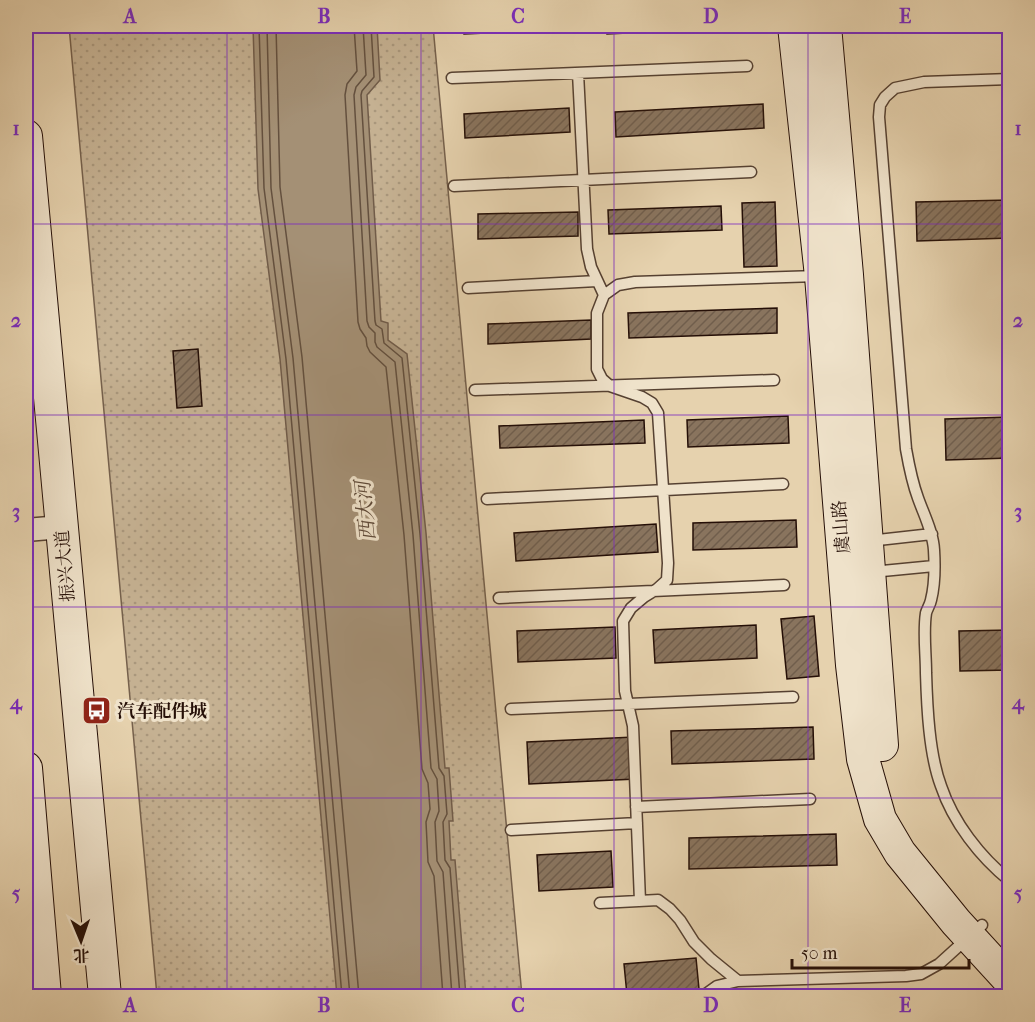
<svg xmlns="http://www.w3.org/2000/svg" width="1035" height="1022" viewBox="0 0 1035 1022" font-family="'IM FELL French Canon','Noto Serif SC',serif">
  <style>
    .park { fill: url(#park-dots); stroke: #75604c; stroke-width: 1.5 }
    .water { fill: #a49075; stroke: #715c49; stroke-width: 1.5 }
    .lines { fill: none; stroke-linecap: round; stroke-linejoin: round }
    .shore { stroke: #64503e; stroke-width: 1.5 }
    .building { fill: url(#building-hatch); stroke: #250f07; stroke-width: 1.5 }
    .lane-casing { stroke: #554031; stroke-width: 13 }
    .street-casing { stroke: #554031; stroke-width: 25 }
    .secondary-casing { stroke: #250f07; stroke-width: 34 }
    .lane { stroke: #efe2ca; stroke-width: 10 }
    .street { stroke: #efe2ca; stroke-width: 22 }
    .secondary { stroke: #efe2ca; stroke-width: 32 }
    .grid { fill: none; stroke: #7b2cbf; stroke-width: 1.5; stroke-opacity: 0.55 }
    .labels { text-anchor: middle; stroke-width: 6; stroke-linejoin: round; paint-order: stroke }
    .street-label { font-size: 18px; fill: #250f07; stroke: #efe2ca }
    .poi-label { font-size: 18px; font-weight: bold; fill: #250f07; stroke: #efe2ca; text-anchor: start }
    .water-label { font-size: 20px; font-style: italic; fill: #5e4938; stroke: #efe2ca }
    .neatline { fill: none; stroke: #7b2cbf; stroke-width: 2 }
    .grid-label { font-size: 20px; text-anchor: middle; font-weight: bold; fill: #7b2cbf }
  </style>
  <defs>
    <pattern id="park-dots" width="8" height="8" patternUnits="userSpaceOnUse" patternTransform="scale(1.5)"><rect width="8" height="8" fill="#c5b192"/><path d="M2 2h.1M6 6h.1" fill="none" stroke="#a9977c" stroke-width="1.8" stroke-linecap="round"/></pattern>
    <pattern id="building-hatch" width="6" height="6" patternUnits="userSpaceOnUse" patternTransform="scale(1.5)"><rect width="6" height="6" fill="#89745e"/><path d="M-1 1l2-2M0 6l6-6M5 7l2-2" fill="none" stroke="#705e4c"/></pattern>
  </defs>
  <rect width="100%" height="100%" fill="#e6d2ae"/>
  <filter id="stains"><feTurbulence type="fractalNoise" baseFrequency=".00333" numOctaves="4"/><feColorMatrix values="0 0 0 0 .2 0 0 0 0 .09 0 0 0 0 .02 0 0 0 .5 -.17"/></filter>
  <radialGradient id="worn" r=".72"><stop offset=".6" stop-color="#630" stop-opacity="0"/><stop offset="1" stop-color="#630" stop-opacity=".3"/></radialGradient>
  <path class="park" d="M69 26H433L522 996H157Z"/>
  <path class="water" d="M253 26H377L380 80 367 95 381 321 388 323V340L407 354 426 533 445 768H449L453 821H449L451 860H455L466 996H337L280 359 258 189Z"/>
  <g class="lines">
    <path class="shore" d="M259 26 264 188 286 359 342 996
      M267 26 271 188 293 358 350 996
      M276 26 280 187 302 357 359 996
      M354 26 357 71 347 84 345 95 358 322 360 329 366 338 367 346 370 352 386 367 404 535 422 769 428 783 430 809 426 822 428 862 434 876 443 996
      M363 26 366 75 356 87 354 95 367 321 369 327 375 333V342L377 347 395 362 413 535 431 768 437 779 439 811 435 822 437 861 443 872 452 996
      M371 26 374 77 362 91 361 95 375 321 376 325 382 329 384 343 402 358 420 534 439 768 444 776 447 814 443 822 445 860 450 868 460 996"/>
  </g>
  <path class="building" d="M463 26H561V30L464 34Z
    M607 26H757V27L607 34Z
    M905 26H1010V30L905 33Z
    M763 104 764 128 616 137 615 112Z
    M569 108 570 132 465 138 464 114Z
    M1010 200V238L917 241 916 202Z
    M775 202 777 266 744 267 742 203Z
    M721 206 722 230 609 234 608 210Z
    M578 212V236L478 239V214Z
    M777 308V333L629 338 628 313Z
    M591 320V339L488 344V324Z
    M198 349 202 406 177 408 173 351Z
    M788 416 789 443 688 447 687 420Z
    M1010 417V458L946 460 945 419Z
    M644 420 645 443 500 448 499 426Z
    M796 520 797 547 693 550V523Z
    M656 524 658 552 516 561 514 533Z
    M814 616 819 676 787 679 781 619Z
    M756 625 757 658 655 663 653 630Z
    M615 627 616 658 518 662 517 631Z
    M1010 630V670L960 671 959 631Z
    M813 727 814 759 672 764 671 731Z
    M634 737 636 779 529 784 527 742Z
    M836 834 837 865 689 869V838Z
    M611 851 613 887 539 891 537 855Z
    M696 958 699 989 627 995 624 964Z"/>
  <g class="lines">
    <defs>
      <path id="lane" d="M578 73 587 249 591 267 604 295
        M452 78 747 66
        M1010 79 924 82 895 88 885 97 880 105 879 117 906 449C909 466 912 482 918 498 924 515 933 532 934 550 935 566 935 584 931 600 930 605 927 609 926 613 923 632 926 653 926 673 927 706 929 754 941 786 953 822 980 857 1010 881
        M454 186 751 172
        M468 288 597 281
        M475 390 774 380
        M487 499 783 484
        M869 541 932 534
        M872 572 934 566
        M499 598 784 585
        M511 709 793 697
        M636 807 810 799
        M511 830 637 823
        M640 901 633 726 625 691 623 621 631 608 644 597 657 589 667 580 668 563 658 413 652 403 642 397 610 386 602 379 597 369V313L604 295 618 285 635 282 818 276
        M600 903 658 900 670 909 680 920 694 942 711 959 738 981
        M703 996 717 986 738 981 906 976 921 974 939 964 982 925"/>
      <path id="street" d="M26 530 61 527"/>
      <path id="secondary" d="M794 26 821 276 852 665 863 759 880 819 900 853 956 922 1010 981
        M825 26 847 275 882 745
        M26 136 105 996
        M26 768 45 996"/>
    </defs>
    <use href="#lane" class="lane-casing"/>
    <use href="#street" class="street-casing"/>
    <use href="#secondary" class="secondary-casing"/>
    <use href="#lane" class="lane"/>
    <use href="#street" class="street"/>
    <use href="#secondary" class="secondary"/>
  </g>
  <path class="grid" d="M227 26V996M421 26V996M614 26V996M808 26V996M26 224H1010M26 415H1010M26 607H1010M26 798H1010"/>
  <defs>
    <symbol id="bus-square" viewBox="-11 -11 22 22"><rect x="-9" y="-9" width="18" height="18" rx="4" fill="#8f2418" stroke="#efe2ca"/><path d="M-5-6H5V4H4V6H2V4H-2V6H-4V4H-5ZM-3.5-4V0h7V-4ZM-3.5 1.2v1.5H-2V1.2ZM2 1.2v1.5H3.5V1.2Z" fill="#fff"/></symbol>
  </defs>
  <g fill-rule="evenodd">
    <use href="#bus-square" x="80" y="694" width="33" height="33"/>
  </g>
  <g class="labels">
    <g class="street-label">
      <text transform="translate(841 527) rotate(-95)" y="6">虞山路</text>
      <text transform="translate(65 566) rotate(-95)" y="6">振兴大道</text>
    </g>
    <g class="poi-label">
      <text x="117" y="717">汽车配件城</text>
    </g>
    <g class="water-label">
      <text transform="translate(365 511) rotate(-96)" y="7">西大河</text>
    </g>
  </g>
  <rect width="1035" height="1022" fill="none" stroke="#e6d2ae" stroke-width="66"/>
  <g transform="translate(81 941) rotate(178)" stroke="#efe2ca" stroke-width="4.5" paint-order="stroke">
  <path d="M0-4.5L10 22L0 15L-10 22Z" fill="#250f07"/>
  <text y="-9" font-size="16" font-weight="bold" text-anchor="middle" fill="#250f07">北</text>
  </g>
  <path d="M792 959v9h177v-9" fill="none" stroke="#250f07" stroke-width="3"/>
  <text x="801" y="959" font-size="18" fill="#250f07" stroke="#efe2ca" stroke-width="4.5" paint-order="stroke">50 m</text>
  <rect x="33" y="33" width="969" height="956" class="neatline"/>
  <g class="grid-label">
    <text x="130" y="23">A</text>
    <text x="324" y="23">B</text>
    <text x="518" y="23">C</text>
    <text x="711" y="23">D</text>
    <text x="905" y="23">E</text>
    <text x="16" y="135">1</text>
    <text x="1018" y="135">1</text>
    <text x="16" y="327">2</text>
    <text x="1018" y="327">2</text>
    <text x="16" y="518">3</text>
    <text x="1018" y="518">3</text>
    <text x="16" y="709">4</text>
    <text x="1018" y="709">4</text>
    <text x="16" y="900">5</text>
    <text x="1018" y="900">5</text>
    <text x="130" y="1012">A</text>
    <text x="324" y="1012">B</text>
    <text x="518" y="1012">C</text>
    <text x="711" y="1012">D</text>
    <text x="905" y="1012">E</text>
  </g>
  <rect width="100%" height="100%" filter="url(#stains)"/>
  <rect width="100%" height="100%" fill="url(#worn)"/>
</svg>
